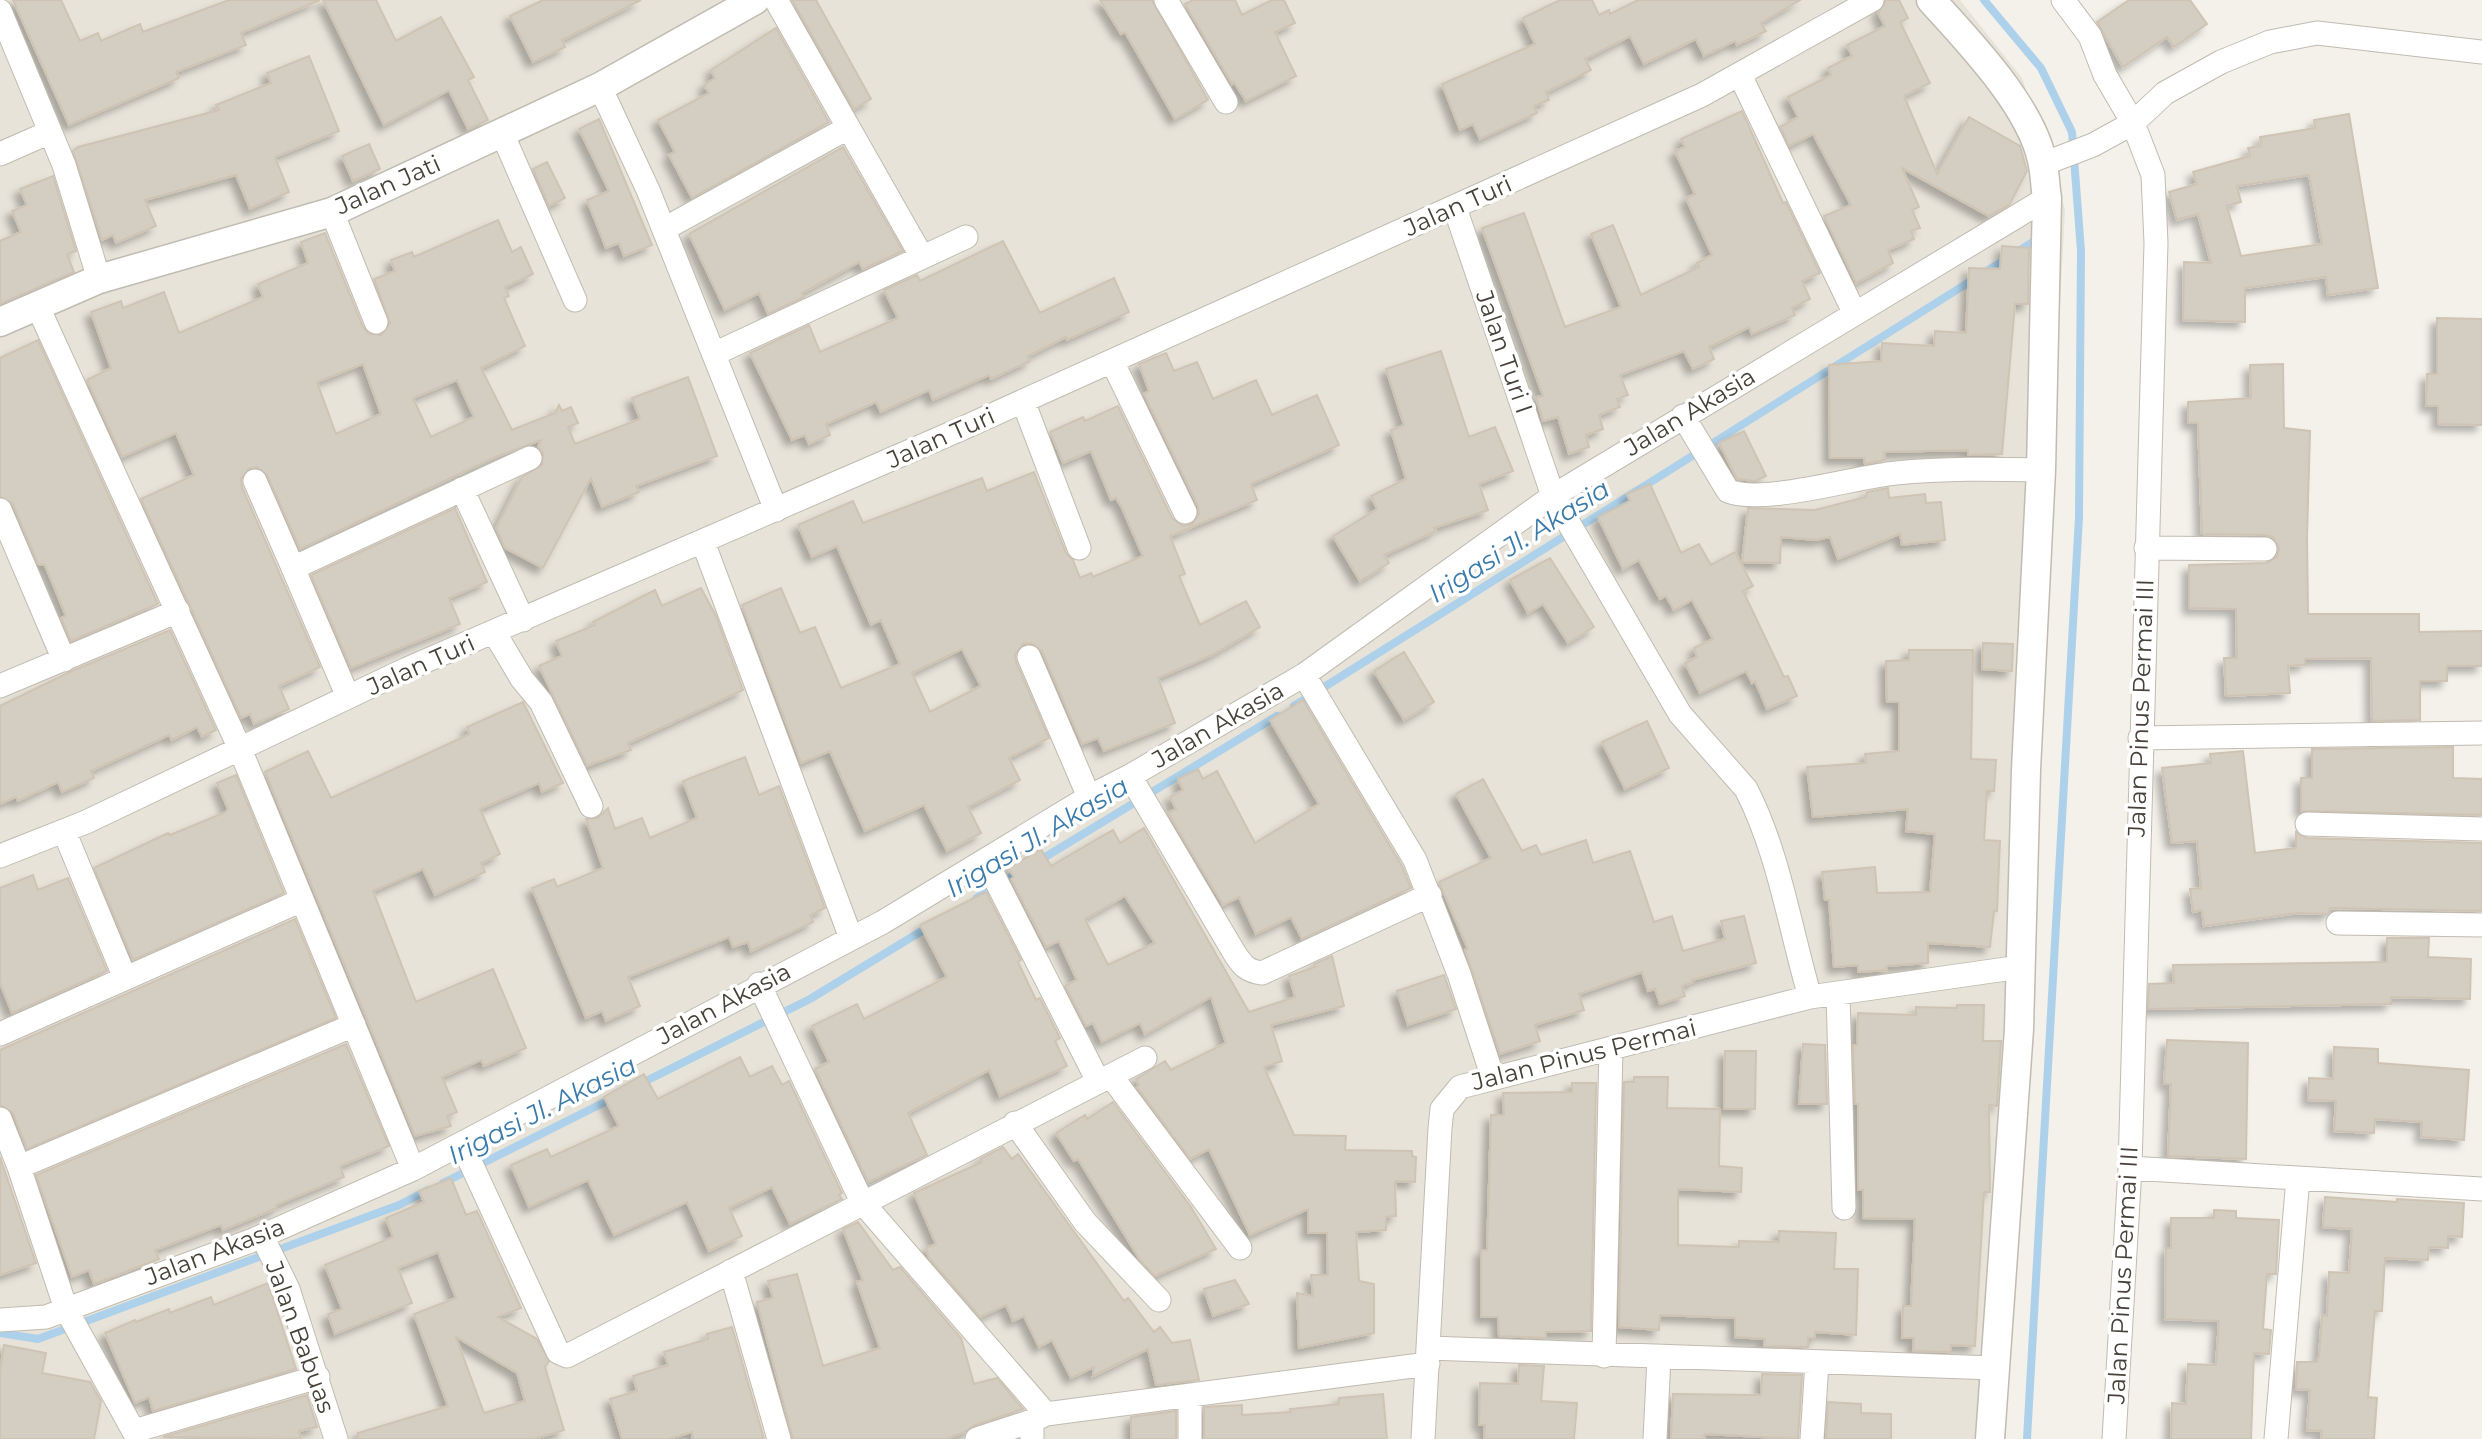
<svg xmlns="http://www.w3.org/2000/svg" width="2482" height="1439" viewBox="0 0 2482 1439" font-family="Montserrat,sans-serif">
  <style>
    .residential { fill: #e7e3d9 }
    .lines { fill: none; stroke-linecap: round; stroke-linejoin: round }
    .stream { stroke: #add1ea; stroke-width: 8 }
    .building { fill: #d4cdc1; stroke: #cfc4b4; stroke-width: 2; fill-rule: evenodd; filter: url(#shadow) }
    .minor-casing { stroke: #c1bbb1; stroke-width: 25 }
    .tertiary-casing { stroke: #c1bbb1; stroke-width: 31 }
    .minor { stroke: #fff; stroke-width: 23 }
    .tertiary { stroke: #fff; stroke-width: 28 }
    .labels { text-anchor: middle; stroke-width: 7; stroke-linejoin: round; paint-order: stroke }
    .street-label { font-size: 24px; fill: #474239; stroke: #fff }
    .water-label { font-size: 26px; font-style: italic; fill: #3b7baa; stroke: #fff }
  </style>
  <defs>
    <filter id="shadow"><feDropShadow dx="-6" dy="6" stdDeviation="3.5" flood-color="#0004"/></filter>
  </defs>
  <rect width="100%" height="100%" fill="#f4f1ea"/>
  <path class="residential" d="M0 0H1960L2022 78 2065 209 2002 1439H0Z"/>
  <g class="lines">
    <path class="stream" d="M1984 0 2041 68 2072 132 2081 251 2079 517 2027 1439
      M1294 706 2033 242
      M1037 862 1277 716
      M977 898 1023 870
      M640 1084 810 999 930 926
      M443 1183 613 1098
      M0 1333 38 1339 399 1205 428 1190"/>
  </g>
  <path class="building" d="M13 0H61L80 41 98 33 101 41 140 24 143 32 229 0H320L241 33 246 45 176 72 179 78 69 125Z
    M323 0H376L396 41 441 17 474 77 468 80 488 120 468 129 449 90 384 125Z
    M543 0H641L562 40 565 47 533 62 510 16Z
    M792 0H816L871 99 854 109Z
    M1100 0H1152L1208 100 1175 119 1125 32 1121 34Z
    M1193 0H1235L1242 15 1272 0H1284L1295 23 1275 32 1296 76 1246 101 1234 82 1232 84 1185 4Z
    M1560 0H1592L1599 15 1609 10 1610 14 1638 0H1800L1761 23 1766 31 1737 45 1735 41 1704 56 1696 39 1644 64 1630 36 1585 59 1591 70 1546 92 1549 100 1534 106 1537 113 1480 139 1473 124 1460 130 1442 84 1535 44 1523 18Z
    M1886 0H1899L1908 18 1900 22 1930 83 1904 96 1937 174 1969 117 2020 146 2027 171 2009 205 1989 216 1902 168 1919 207 1912 210 1920 228 1911 231 1914 239 1888 250 1893 263 1856 283 1824 216 1851 205 1813 134 1789 146 1780 127 1798 117 1788 97 1831 75 1828 68 1852 56 1847 45 1885 26 1878 13Z
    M2129 0H2190L2207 24 2174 47 2167 37 2123 67 2097 22Z
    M776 28 829 122 692 198 669 155 675 152 658 120 709 93 704 85 715 78 711 70Z
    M309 56 339 131 275 157 289 192 250 209 236 175 145 200 156 226 116 243 113 235 102 240 73 151 78 147 219 110 216 105 271 83 267 73Z
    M1742 111 1783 203 1786 202 1820 273 1802 281 1810 299 1792 308 1795 315 1752 334 1749 327 1709 347 1714 359 1693 369 1684 351 1620 375 1628 395 1617 399 1620 407 1599 415 1603 429 1586 435 1589 447 1569 454 1558 417 1543 421 1536 397 1543 396 1482 228 1524 213 1565 327 1621 307 1591 234 1613 225 1641 295 1699 267 1697 263 1712 255 1686 198 1695 194 1675 151 1685 147 1681 139Z
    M2349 114 2378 288 2328 295 2326 277 2245 288V322L2183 320 2184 262 2211 263 2198 214 2177 220 2169 192 2197 184 2193 172 2250 156 2248 148 2261 146 2260 137 2315 128 2314 120ZM2309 175 2322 244 2241 256 2227 206 2241 202 2237 186Z
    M599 119 652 245 624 256 619 243 606 248 587 200 609 191 579 129Z
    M369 144 380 169 353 181 342 156Z
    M843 147 903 251 863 269 859 262 802 293 804 297 768 314 759 293 725 310 689 234Z
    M547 162 565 198 549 206 533 169Z
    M53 176 76 251 67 254 74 272 0 304V241L21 232 12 211 27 205 20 189Z
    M498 220 512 252 521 247 533 274 505 287 509 296 504 298 525 346 481 368 512 430 555 413 559 405 562 411 571 407 578 423 568 427 575 444 640 419 632 398 688 377 717 456 636 486 639 492 602 507 591 478 543 568 505 548 496 528 522 477 542 465 543 453 538 446 541 440 493 458 300 549 267 475 257 467 249 469 241 479 242 487 320 667 279 686 289 709 254 724 250 714 241 718 141 499 194 475 176 433 122 457 87 380 111 368 91 312 121 301 123 308 164 292 179 333 263 297 258 284 308 263 301 242 325 233 363 327 368 333 381 335 390 323 374 279 395 271 391 260 412 252 414 257ZM363 364 381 414 336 434 317 382ZM457 380 474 417 431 437 413 398Z
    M1003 241 1040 313 1114 278 1129 312 1067 340 1066 337 1028 356 1030 361 991 379 989 375 933 400 929 390 881 412 876 402 826 424 830 435 809 444 805 435 792 440 750 353 809 325 820 352 898 318 884 290 917 275 920 281Z
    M2002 246 2029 248 2028 304H2015L2002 454 1968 455V450L1884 452 1885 460 1865 464 1864 458H1830L1829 365 1881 361 1882 343 1934 346 1935 331 1966 333 1969 268 2000 269Z
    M2437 318 2482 319V425L2438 424V406H2426L2427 374H2437Z
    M38 340 158 604 71 641 61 618 66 616 45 565 38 564 13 504 0 496V358Z
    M1441 351 1469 437 1495 427 1513 471 1479 484 1488 510 1434 528 1436 531 1384 555 1389 563 1360 581 1333 536 1377 509 1371 496 1406 479 1391 430 1404 425 1386 369Z
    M1166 353 1174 371 1197 362 1213 399 1256 380 1272 415 1317 395 1339 445 1251 484 1257 500 1170 536 1185 574 1179 576 1200 625 1246 601 1260 627 1212 655 1158 678 1175 723 1104 751 1098 738 1082 744 1042 651 1031 643 1023 644 1015 655 1016 662 1049 738 1009 758 1020 780 968 807 981 833 947 851 924 805 865 831 830 751 801 763 742 605 781 588 800 633 815 627 841 688 900 664 881 620 871 625 837 546 812 557 798 525 853 501 863 523 982 478 987 491 1034 472 1066 553 1073 560 1080 578 1091 573 1093 577 1143 556 1122 508 1116 498 1111 500 1091 451 1063 463 1050 432 1083 417 1085 421 1118 406 1172 518 1183 526 1192 524 1199 514 1198 506 1144 394 1149 391 1139 364ZM962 649 981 686 930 712 912 673Z
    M2283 364 2284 428 2310 431 2307 537 2308 614H2419V632L2482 631V666H2447V681H2420V720L2372 721 2371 658 2305 659V665L2288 666 2290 693 2226 696 2224 658H2237L2236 609 2189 608V565L2266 563 2277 557 2279 548 2273 537 2266 535 2202 534 2198 423H2188V402L2251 398 2250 365Z
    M1744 431 1766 476 1755 481 1737 479 1719 443Z
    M1650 484 1681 553 1699 544 1711 565 1735 552 1753 586 1743 591 1784 677 1788 676 1797 696 1767 709 1755 681 1752 683 1746 671 1700 693 1685 663 1697 657 1694 648 1713 639 1692 600 1674 610 1666 596 1660 599 1639 560 1623 569 1598 517 1630 501 1627 494Z
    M1888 488 1889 498 1925 494 1926 503 1941 502 1945 540 1902 545 1900 534 1838 559 1830 537 1816 540 1781 537 1780 563 1742 562 1748 508 1815 510 1866 497 1867 492Z
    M455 508 487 582 449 598 460 624 351 668 311 575Z
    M1550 558 1594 627 1568 643 1543 604 1528 613 1510 580Z
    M701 588 716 616 743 690 628 743 631 750 587 766 539 666 562 656 556 641 595 625 593 622 655 590 662 606Z
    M170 630 216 730 202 737 197 727 172 740 169 735 91 771 94 778 62 792 58 782 18 801 16 797 0 804V706L72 671Z
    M1983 643 2013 644 2012 671 1982 669Z
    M1909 650H1973L1971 759 1996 760 1994 791H1987L1984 840 2000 841 1997 911H1994L1990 947 1928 943V963L1886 966 1887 970 1858 972V965L1834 967 1829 900H1825L1822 872 1875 867 1877 893 1930 892 1935 834 1906 831 1908 809 1813 817 1807 767 1866 763 1865 754 1899 751V702H1887L1886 661 1909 660Z
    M1404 652 1434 702 1404 720 1374 671Z
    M1303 700 1402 866 1411 888 1302 939 1291 917 1256 934 1239 897 1223 905 1168 813 1176 809 1170 797 1183 790 1178 779 1198 769 1203 779 1217 771 1255 843 1319 804 1270 720Z
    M523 702 563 783 542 792 539 783 480 809 500 854 481 863 485 872 435 895 423 869 373 891 416 1002 493 969 526 1048 484 1066 481 1060 442 1077 457 1112 447 1116 451 1126 415 1136 265 772 308 751 331 798 470 734 467 727Z
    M1647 721 1669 768 1625 789 1602 742Z
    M2453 747V778L2482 779V815L2301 811V778H2312V749Z
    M2243 751 2255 853 2296 848V832L2307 838 2482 843V911L2330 908 2328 914 2299 913 2204 926 2202 910 2193 912 2190 889 2201 888 2197 841 2172 843 2162 768 2211 763 2210 754Z
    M745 757 759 795 779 786 825 908 810 915 813 922 751 951 748 942 733 947 729 937 628 977 640 1006 606 1021 602 1011 586 1018 532 888 554 879 557 887 603 868 586 819 598 818 608 808 615 829 642 818 650 838 697 818 683 781Z
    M236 775 284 893 133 960 94 868 168 833 170 835 226 812 228 809 217 783Z
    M1483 779 1522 851 1536 845 1541 855 1586 840 1593 863 1630 851 1654 922 1672 916 1683 951 1725 939 1721 921 1744 916 1756 963 1692 980 1693 982 1682 986 1685 996 1660 1004 1655 989 1648 991 1642 972 1579 994 1584 1010 1535 1025 1540 1041 1500 1054 1465 950 1468 949 1439 882 1491 858 1456 794Z
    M1144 828 1249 1012 1295 997 1289 976 1315 967 1314 964 1332 956 1344 1006 1271 1025 1282 1061 1264 1067 1294 1135 1346 1136 1345 1150 1412 1151V1156L1416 1157 1415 1182 1395 1181 1396 1216 1386 1217V1230L1356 1232 1359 1281 1374 1284V1333L1299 1348 1297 1293 1313 1296 1311 1275H1328L1327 1233H1308V1209L1250 1235 1209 1149 1190 1159 1137 1087 1139 1085 1136 1079 1165 1061 1171 1070 1226 1043 1211 997 1145 1034 1140 1023 1102 1042 1093 1023 1086 1026 1065 986 1077 980 1059 941 1046 947 1011 879 1014 877 1008 868 1041 849 1051 866 1113 830 1120 843ZM1125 896 1155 943 1108 965 1085 919Z
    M33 875 38 890 68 878 107 971 12 1013 0 983V888Z
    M986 892 1021 960 1018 962 1036 1000 1040 998 1060 1038 1055 1041 1067 1066 1000 1096 989 1070 908 1113 927 1155 868 1182 815 1069 829 1062 812 1026 857 1004 864 1019 947 977 920 925Z
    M295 919 336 1018 27 1149 13 1113 0 1105V1050Z
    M2387 938H2429L2428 957 2471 959 2470 999 2391 997V1004L2148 1009 2149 984 2174 983 2173 965 2387 962Z
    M1444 975 1456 1009 1408 1025 1397 991Z
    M1957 1005H1984L1983 1041H2001L1997 1106 1989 1105 1990 1192H1984L1975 1346 1951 1345V1352L1913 1351 1914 1338H1902L1903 1306H1911L1915 1219 1863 1218V1190H1858V1104H1855L1853 1045H1857L1858 1013 1916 1015V1007L1957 1008Z
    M2167 1040 2248 1043 2246 1159 2168 1156 2171 1084H2164Z
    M346 1044 389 1146 340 1166 344 1177 276 1205 277 1208 223 1230 221 1225 155 1250 159 1259 94 1284 89 1270 72 1277 36 1175Z
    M1803 1044 1825 1045 1827 1104H1799Z
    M2334 1047 2378 1049V1063L2469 1070 2464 1140 2421 1137 2422 1122 2375 1119 2374 1133 2334 1131 2336 1101 2308 1100 2309 1078 2333 1079Z
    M1725 1051H1756L1755 1109H1724Z
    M740 1057 750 1077 772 1066 782 1085 789 1081 842 1193 839 1195 842 1199 790 1224 772 1187 729 1208 742 1236 709 1251 687 1202 614 1235 588 1180 529 1207 511 1165 547 1149 551 1157 619 1126 604 1097 644 1074 658 1099Z
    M1634 1077H1668L1667 1108 1720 1109 1719 1166 1742 1168 1741 1192 1678 1189V1245L1739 1247V1241L1779 1242V1231L1836 1233 1834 1269H1858L1856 1335 1815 1332V1338H1808V1347L1764 1346 1765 1339 1735 1337V1318L1660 1315 1659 1330 1619 1327 1624 1082H1634Z
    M1572 1083H1596L1591 1331 1546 1332V1338L1499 1336 1498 1317H1481V1250H1487L1491 1115H1504L1503 1093 1572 1092Z
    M1113 1102 1191 1207 1216 1249 1155 1276 1140 1260 1078 1159 1074 1161 1056 1133 1085 1115 1087 1119Z
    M1003 1147 1012 1159 1018 1154 1124 1301 1128 1298 1154 1332 1160 1327 1172 1343 1190 1340 1199 1380 1156 1385 1148 1349 1093 1376 1094 1367 1071 1378 1052 1340 1039 1347 1024 1316 1013 1321 1006 1305 980 1317 929 1258 926 1248 936 1244 914 1193 982 1162 980 1159Z
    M0 1157 36 1263 0 1275Z
    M451 1178 466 1215 477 1211 521 1308 498 1317 537 1339 549 1361 545 1367 564 1430 534 1439H358V1433L448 1406 414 1314 456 1298 438 1252 398 1268 412 1303 335 1334 328 1314 342 1309 325 1265 393 1237 386 1218 424 1202 419 1191ZM456 1337 517 1373 525 1401 484 1413Z
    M2325 1197 2397 1202V1199L2464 1203 2462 1237 2448 1236V1248L2429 1247 2428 1260 2385 1258 2382 1311H2375L2368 1397 2377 1398 2374 1439H2321L2322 1431 2307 1430 2310 1390 2296 1389 2297 1362H2317L2319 1356 2322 1315 2327 1316 2329 1272 2349 1273 2352 1229 2323 1227Z
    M2214 1210 2236 1211V1218L2279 1220 2276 1274H2267L2263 1329 2271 1330 2269 1354 2254 1353 2251 1439H2171L2172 1403 2186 1404 2188 1364 2216 1365 2219 1321 2165 1319 2166 1248H2171V1218H2214Z
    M858 1222 893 1270 900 1267 961 1338 974 1384 997 1378 1023 1409 973 1426 965 1432 946 1439H793L757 1302 773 1298 768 1281 797 1274 823 1366 880 1348 857 1282 863 1280 843 1229Z
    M1235 1280 1249 1304 1213 1316 1204 1289Z
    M268 1283 296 1369 153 1411 149 1397 135 1403 105 1333 135 1320 136 1322 169 1309 170 1313 211 1297 214 1305Z
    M732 1327 764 1439H693L692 1432 668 1439H622L610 1399 637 1391 633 1376 668 1365 664 1352 708 1339 707 1334Z
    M4 1345 46 1353 42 1373 90 1382 101 1401 94 1439H0V1371Z
    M1519 1365 1544 1366 1541 1401 1577 1403 1574 1439H1484L1485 1425H1479L1480 1383 1518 1384Z
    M1762 1374 1802 1375 1798 1439 1705 1434 1704 1439H1671L1673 1394 1761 1395Z
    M1383 1394 1387 1439H1204V1407L1242 1405V1415L1291 1412 1290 1409 1339 1404V1398Z
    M307 1395 317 1427 299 1431 301 1439 163 1437Z
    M1828 1402 1861 1404V1413L1891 1414V1439H1826Z
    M1176 1411V1439H1131V1417Z"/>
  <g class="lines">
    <defs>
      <path id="minor" d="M776 0 922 257
        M1166 0 1226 102
        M2063 0 2090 36 2105 75 2133 123 2153 175 2156 243 2130 1168 2114 1439
        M0 11 64 165 99 279
        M1740 75 1854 312
        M600 87 648 190 776 510
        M502 133 575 300
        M0 154 50 132
        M2043 164 2093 145 2133 123 2165 93 2221 62 2270 42 2317 33 2482 52
        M1455 208 1553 496 1680 714 1746 789C1779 853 1790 929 1810 997
        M332 212 376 322
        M664 229 846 129
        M37 305 240 749 413 1169
        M714 354 966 237
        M1112 361 1185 512
        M1023 401 1079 548
        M1683 416 1728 491C1764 505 1854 477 1896 473 1944 468 1993 469 2041 470
        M255 481 293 568
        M462 489 523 620
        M0 510 64 660
        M703 542 851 938
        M2146 548 2265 549
        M494 632 522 679 541 702 591 806
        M1029 657 1089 797
        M1304 675 1415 860 1459 974 1493 1078
        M0 686 178 611
        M348 697 293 568 530 458
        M2140 738 2482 733
        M1130 776 1235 954C1243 966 1247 971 1262 973L1430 895
        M2307 824 2482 829
        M64 831 125 978
        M0 856 86 822 407 669 961 429 1702 95 1872 0
        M986 861 1098 1081
        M2338 923 2482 925
        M759 984 862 1202 1046 1414
        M1838 994 1844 1208
        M0 1034 302 900
        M1111 1076 1240 1248
        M0 1119 19 1167 66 1309 138 1439
        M1015 1123 1085 1222 1159 1300
        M462 1144 558 1352 567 1356 1145 1058
        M19 1167 354 1025
        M2130 1168 2482 1189
        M262 1236 288 1289 336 1439
        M731 1271 779 1439
        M0 1320 46 1317 253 1240 413 1169 883 922 1089 797 1130 776 1304 675 1553 496 2047 198
        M1429 1348 1994 1368
        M1604 1356 1611 1048
        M134 1431 318 1377
        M977 1439 1032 1421
        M1032 1439V1421L1046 1414 1428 1364
        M1190 1439V1395
        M1423 1439 1440 1128 1442 1109 1460 1087 1810 997 2020 967
        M1655 1439 1659 1358
        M1812 1439 1817 1363
        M2276 1439 2298 1178"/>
      <path id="tertiary" d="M1931 0C1969 42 2030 105 2042 160 2045 172 2045 186 2047 198L2041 470 2026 770 2019 1029 1990 1439
        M0 322 99 279 332 212 600 87 755 0"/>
    </defs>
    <use href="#minor" class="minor-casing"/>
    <use href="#tertiary" class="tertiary-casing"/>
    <use href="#minor" class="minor"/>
    <use href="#tertiary" class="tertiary"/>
  </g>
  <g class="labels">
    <g class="street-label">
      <text transform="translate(388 185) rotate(-24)" y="8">Jalan Jati</text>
      <text transform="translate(1458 206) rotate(-24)" y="8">Jalan Turi</text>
      <text transform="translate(1504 352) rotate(71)" y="8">Jalan Turi I</text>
      <text transform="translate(1690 412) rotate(-31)" y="8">Jalan Akasia</text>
      <text transform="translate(941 438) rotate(-24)" y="8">Jalan Turi</text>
      <text transform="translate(421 665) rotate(-24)" y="8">Jalan Turi</text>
      <text transform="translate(2141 708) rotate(-88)" y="8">Jalan Pinus Permai III</text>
      <text transform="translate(1218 725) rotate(-30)" y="8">Jalan Akasia</text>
      <text transform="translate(724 1004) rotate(-28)" y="8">Jalan Akasia</text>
      <text transform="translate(1584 1055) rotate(-14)" y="8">Jalan Pinus Permai</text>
      <text transform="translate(215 1252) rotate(-21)" y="8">Jalan Akasia</text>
      <text transform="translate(2123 1275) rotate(-87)" y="8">Jalan Pinus Permai III</text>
      <text transform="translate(300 1337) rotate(70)" y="8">Jalan Babuas</text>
    </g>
    <g class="water-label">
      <text transform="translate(1519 541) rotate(-32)" y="9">Irigasi Jl. Akasia</text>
      <text transform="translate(1037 837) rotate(-31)" y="9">Irigasi Jl. Akasia</text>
      <text transform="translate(542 1110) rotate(-27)" y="9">Irigasi Jl. Akasia</text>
    </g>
  </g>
</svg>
